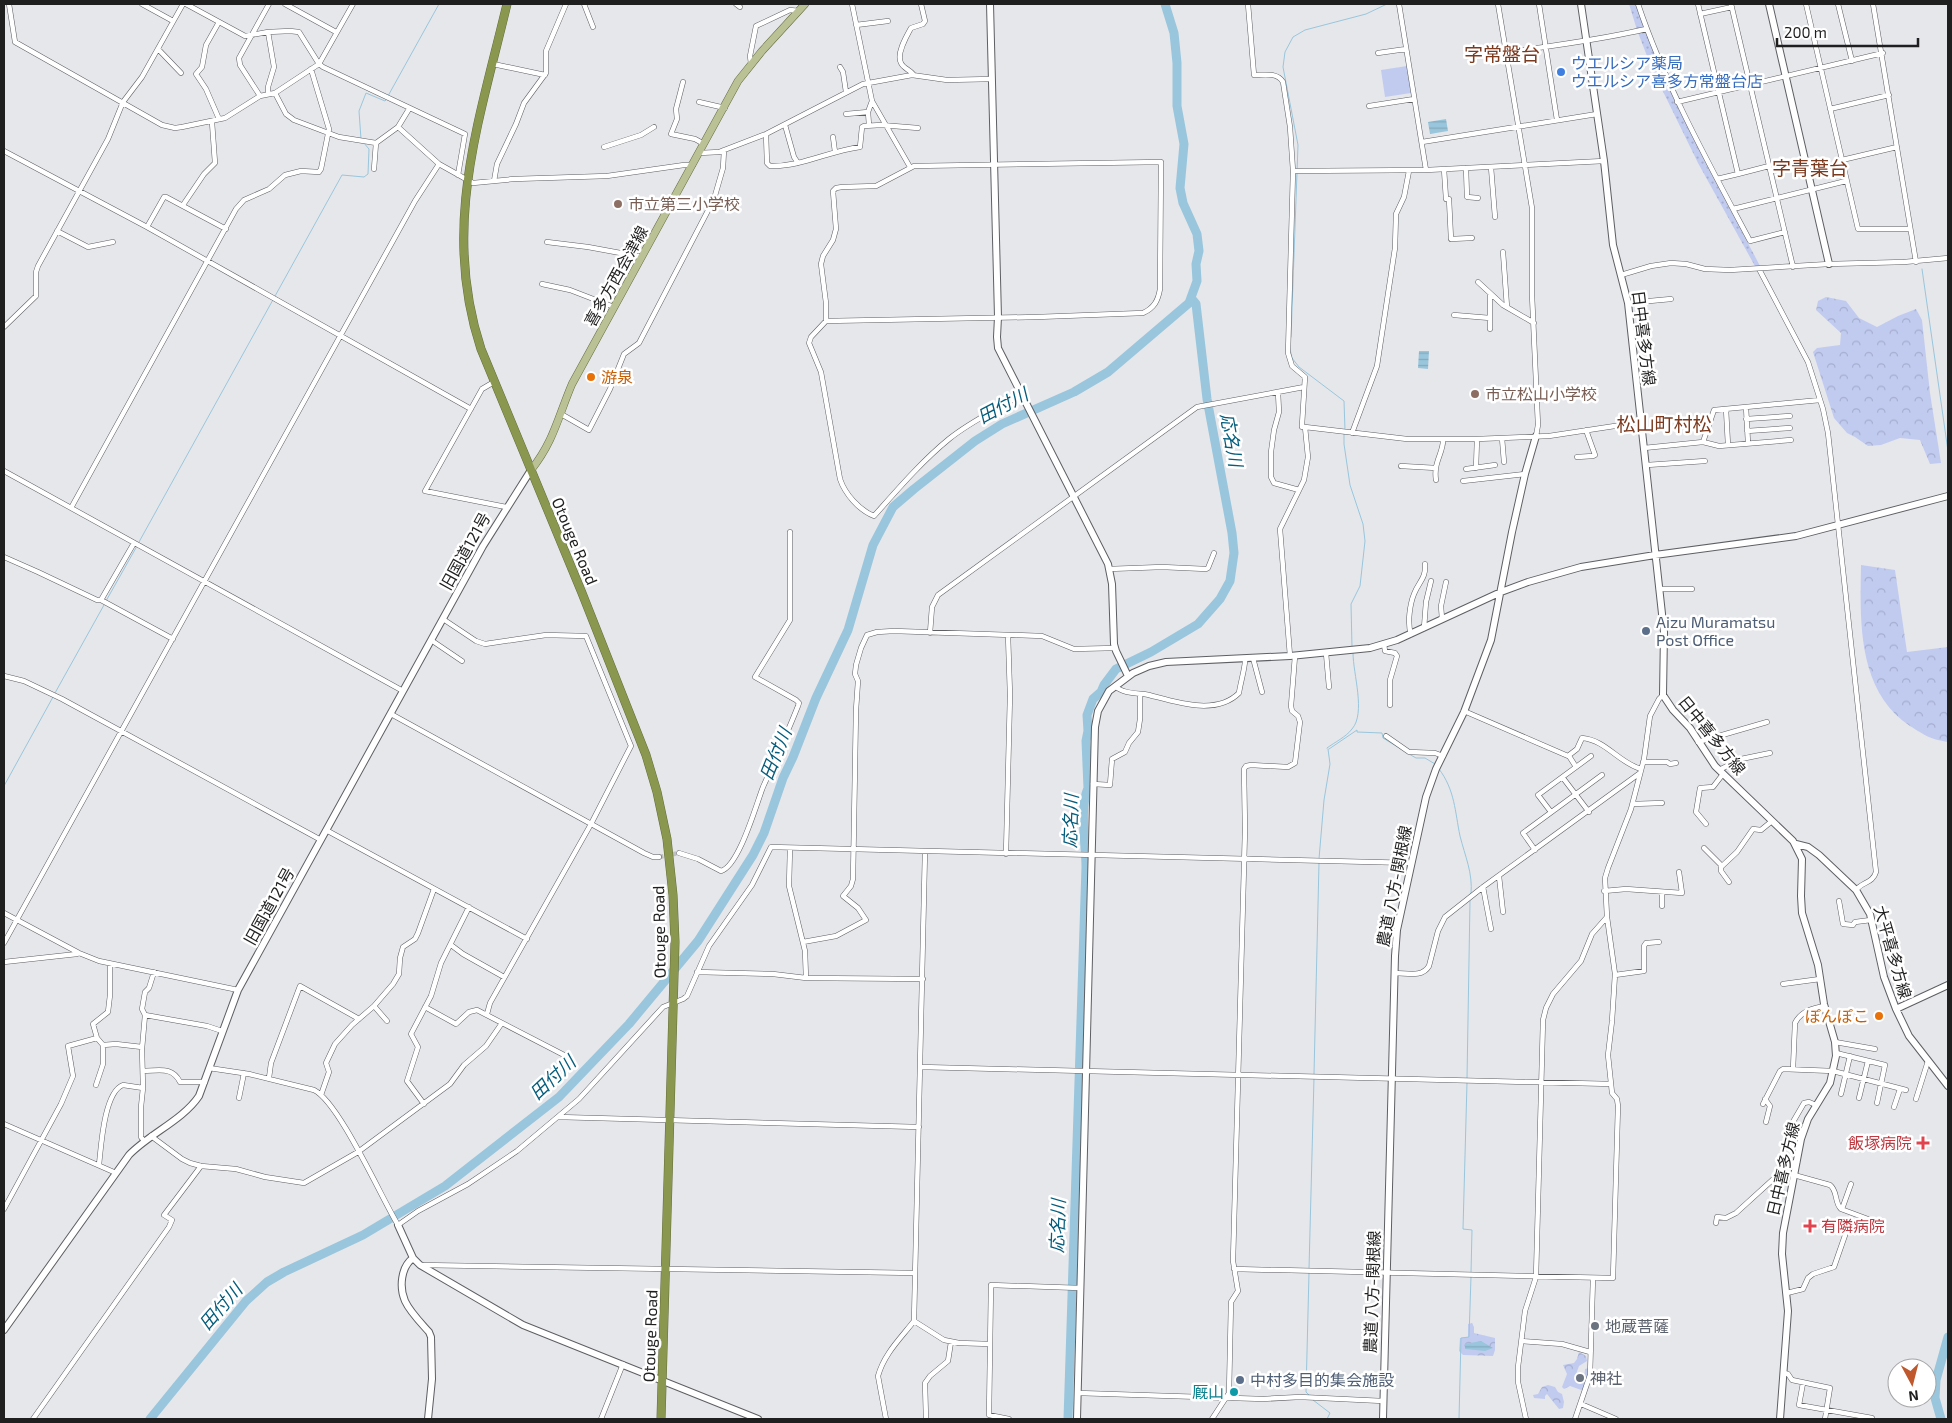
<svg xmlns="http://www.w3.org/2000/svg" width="1952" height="1423" viewBox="0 0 1952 1423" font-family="'Exo 2','Noto Sans JP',sans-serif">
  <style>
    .forest { fill: url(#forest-crowns) }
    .park { fill: url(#park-dots) }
    .pitch { fill: #c1cbf0 }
    .water { fill: url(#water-rules) }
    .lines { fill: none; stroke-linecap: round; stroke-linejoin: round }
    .stream { stroke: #99c6dc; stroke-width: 1 }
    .river { stroke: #99c6dc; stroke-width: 9 }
    .street-tunnel { stroke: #bebfc2; stroke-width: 4.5; stroke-dasharray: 4.5 2; stroke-linecap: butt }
    .street-casing { stroke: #5e5f63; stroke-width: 5.5 }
    .secondary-casing { stroke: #5e5f63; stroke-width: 8 }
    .primary-casing { stroke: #656d3e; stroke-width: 8 }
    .highway-casing { stroke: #656d3e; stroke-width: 9 }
    .street { stroke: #fff; stroke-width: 4.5 }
    .secondary { stroke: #fff; stroke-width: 6 }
    .primary { stroke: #b9c195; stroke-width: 7 }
    .highway { stroke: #8a974e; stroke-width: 8 }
    .shop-dot { fill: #3f7fe0; stroke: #fff; stroke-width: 2 }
    .education-dot { fill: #8d6e63; stroke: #fff; stroke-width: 2 }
    .food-dot { fill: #e8710a; stroke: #fff; stroke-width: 2 }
    .service-dot { fill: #5c6f8a; stroke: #fff; stroke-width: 2 }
    .health-dot { fill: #e0444e; stroke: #fff; stroke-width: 2 }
    .worship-dot { fill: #6b7280; stroke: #fff; stroke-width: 2 }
    .culture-dot { fill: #0f9aa8; stroke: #fff; stroke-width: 2 }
    .labels { text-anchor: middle; stroke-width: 5; stroke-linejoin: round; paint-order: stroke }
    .shop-label { font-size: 16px; fill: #366cbe; stroke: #fff; text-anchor: start }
    .education-label { font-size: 16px; fill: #785e54; stroke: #fff; text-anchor: start }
    .street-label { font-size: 16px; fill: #1f1f20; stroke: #fff }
    .food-label { font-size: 16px; fill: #c56008; stroke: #fff; text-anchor: start }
    .service-label { font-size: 16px; fill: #4e5e75; stroke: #fff; text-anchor: start }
    .health-label { font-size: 16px; fill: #be3a42; stroke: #fff; text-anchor: end }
    .worship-label { font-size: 16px; fill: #5b616d; stroke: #fff; text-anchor: start }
    .culture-label { font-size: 16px; fill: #0d838f; stroke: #fff; text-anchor: end }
    .water-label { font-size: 18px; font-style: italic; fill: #055d7b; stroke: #fff }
    .quarter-label { font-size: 19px; fill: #7b391e; stroke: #fff }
  </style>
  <defs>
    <pattern id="forest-crowns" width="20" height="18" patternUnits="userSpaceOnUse" patternTransform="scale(1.25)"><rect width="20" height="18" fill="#c1cbf0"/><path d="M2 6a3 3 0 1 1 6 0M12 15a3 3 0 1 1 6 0" fill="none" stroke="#a5aece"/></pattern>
    <pattern id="park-dots" width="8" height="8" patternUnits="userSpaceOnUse" patternTransform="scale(1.25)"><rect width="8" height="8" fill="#c1cbf0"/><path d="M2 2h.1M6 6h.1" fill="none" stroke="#a5aece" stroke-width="1.8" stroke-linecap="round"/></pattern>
    <pattern id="water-rules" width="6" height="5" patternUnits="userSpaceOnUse" patternTransform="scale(1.25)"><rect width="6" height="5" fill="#99c6dc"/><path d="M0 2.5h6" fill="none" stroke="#83aabc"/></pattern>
  </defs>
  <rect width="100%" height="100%" fill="#e6e7eb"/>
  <path class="forest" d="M1826 297 1846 301 1859 318 1877 327 1898 316 1916 309 1922 320 1930 393 1941 463 1930 464 1920 440 1900 438 1881 445 1868 446 1855 437 1847 433 1834 418 1813 352 1817 348 1840 345 1841 333 1816 310 1818 301Z
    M1861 565 1895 570 1907 652 1948 647V742C1930 739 1926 736 1910 726 1857 691 1860 621 1861 565Z
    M1472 1323 1474 1327V1333L1495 1338V1350L1493 1356 1463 1355 1459 1351 1460 1338 1468 1337V1324Z
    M1579 1352 1586 1356 1587 1361 1579 1366 1575 1377 1577 1383H1581L1584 1379 1585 1369 1589 1368 1590 1373 1584 1391 1570 1386 1564 1389 1562 1387 1567 1374 1563 1365 1574 1363 1577 1359Z
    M1548 1385 1555 1387 1558 1392 1562 1394 1564 1402 1563 1408 1559 1409 1547 1394 1545 1396V1399L1534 1398 1533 1395 1538 1394 1542 1387Z"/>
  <path class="park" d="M1629 4H1637C1665 97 1717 182 1761 268H1756L1698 163 1652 69 1637 30Z"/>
  <path class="pitch" d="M1407 66 1411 93 1385 97 1381 70Z"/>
  <path class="water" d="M1446 119 1448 131 1430 134 1428 122Z
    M1419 351H1429L1428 369 1418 368Z
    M1481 1341 1493 1348 1485 1351 1465 1349V1344Z"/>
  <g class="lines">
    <path class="stream" d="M388 96 439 4
      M361 139 359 111 366 93 385 101 387 99
      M1922 269 1948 451
      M1291 337 1298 145 1283 67 1285 52 1293 37 1305 30 1366 14 1387 4
      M1290 349 1292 358 1299 367 1344 401 1345 430
      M1344 434V444L1350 485 1363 524 1365 541 1360 586 1351 604 1352 647
      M139 542 342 175 364 177 368 174 369 149 363 142
      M106 601 137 546
      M55 693 104 605
      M1327 748C1335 742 1346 737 1352 729 1366 713 1353 674 1353 653
      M1329 749 1357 730V732L1382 733 1383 738 1406 752
      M1409 754 1416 758H1425L1435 764
      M1439 769C1455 790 1455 812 1460 836 1465 856 1473 873 1471 894
      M4 786 53 697
      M1319 859 1324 800 1330 764 1328 749
      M1314 1074 1319 863
      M1467 1079 1470 901
      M1467 1083 1463 1229 1472 1230 1471 1273
      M1309 1269 1314 1078
      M1309 1395 1306 1392 1309 1273
      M1313 1400 1330 1413 1327 1419
      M1459 1419 1461 1338 1469 1337 1471 1277"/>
    <path class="river" d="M150 1419 246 1301 267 1282 284 1272 363 1235 445 1186 559 1097 629 1024 698 941 753 855 764 833 783 778 793 757 816 698 848 630 873 545 893 507 914 489 975 441 1002 424 1074 392 1108 372 1189 303 1197 281 1196 264 1199 251 1197 234 1183 203 1180 188 1184 144 1177 106V63L1174 33 1165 4
      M1068 1419 1086 867C1086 845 1079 808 1088 788L1086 741 1088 731 1087 715 1093 699 1101 692 1104 685 1116 669 1151 652 1198 624 1220 599 1230 581 1234 553 1232 533 1207 399 1196 304 1191 298
      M1941 1419 1935 1398 1936 1380 1948 1337"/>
    <path class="street-tunnel" d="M659 857 679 853"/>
    <defs>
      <path id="street" d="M9 4 15 42 162 125 175 128 182 127 225 118 260 96 275 93 319 64 353 4
        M142 4 173 21
        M186 4 245 36 268 32 290 31 299 32 319 64 323 67 465 134 458 175
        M285 4 336 32
        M584 4 593 27
        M736 4 740 7
        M852 4 872 101 910 167
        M1248 4 1254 75C1264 75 1277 72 1283 82L1290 127 1293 171 1288 353 1292 366 1305 377 1302 425V427H1305L1308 457 1304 480 1280 529 1290 656
        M1399 4 1426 170
        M1498 4 1532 208V295L1538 425 1536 436
        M1539 4 1557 120
        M1638 4C1666 87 1709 164 1750 241L1785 232
        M1698 4 1738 174 1769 166
        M1731 4 1793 267
        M1806 4 1858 229H1910
        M1838 4 1852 61
        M1873 4 1916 262
        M1700 14 1732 7
        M856 25 888 21
        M158 49 181 73
        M1378 53 1406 49
        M1506 53C1553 45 1601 40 1646 29
        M493 64 545 75
        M751 64 750 56 756 26 790 10 799 11
        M840 67 843 72 846 92
        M913 74C910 70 903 68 901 63 896 54 906 37 911 28L923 24 925 21 921 4
        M683 82 676 109 677 119 671 134 695 139 704 144
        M268 93V87L274 67 268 32
        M275 93 286 114 294 120 339 137 376 143 398 127 409 109
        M260 96 240 65 239 58 269 4
        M699 102 725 108
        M1677 102 1883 53
        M1369 106 1414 99
        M1830 109 1889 95
        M846 114 868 112
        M219 119 206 89 196 74 202 67 206 45 219 22
        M785 125 794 157 798 163
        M869 125 868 112 872 101
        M398 127 439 164 473 183 514 179 607 176 684 165H693
        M766 134 767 163 770 166C801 167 829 151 860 147L862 127 864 126 881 125 918 128
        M833 137 835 152
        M1422 142 1597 114
        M604 147 641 135 654 127
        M4 151 147 227 471 409
        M700 153 719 152 766 134 863 84 912 75 947 80 992 79
        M1842 160 1897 147
        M1491 167 1495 217
        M1466 168 1467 197 1478 198
        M374 169 376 143
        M1444 169 1446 199H1449L1451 239 1472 238
        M1293 171 1426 170 1604 161
        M1717 179 1738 174
        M494 181 497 164 516 124 524 103 546 73V51L566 4
        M183 205 204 174 215 163 212 122
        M1733 209 1846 181
        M147 227 164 197H166L226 229
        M57 231 88 247 113 242
        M547 242 588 247 642 257
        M1503 252 1507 307
        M1759 269 1808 362 1823 409 1828 433 1876 872C1873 883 1862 882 1856 890
        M1621 275 1651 266 1671 263 1686 264 1705 269 1730 270 1829 264 1904 262 1948 258
        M1478 282 1503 305 1534 323
        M542 284 570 290 614 307
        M1628 303 1671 299
        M1454 315 1490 318
        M826 321 1037 317 1143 313C1154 308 1158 301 1160 289L1161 162 914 166 876 186 842 187 836 188 833 191 836 229 833 240 823 256 821 264 826 303V321L811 337 809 343 821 372 840 479C845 494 859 510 874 516 898 489 922 461 949 439 971 421 998 409 1022 394
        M4 327 36 296V272L38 266 108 139 123 102 142 77 183 4
        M1490 329V295
        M494 382 482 389 425 491 506 507
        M1278 392 1279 412 1274 430 1271 452V477L1274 483 1299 490
        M1746 407 1748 443
        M1726 409 1728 445
        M561 414 589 430 610 389 624 354 639 343 714 199 723 168 724 150
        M1746 419 1790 416
        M1305 427 1407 439H1477L1549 436 1641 422
        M1747 431 1790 428
        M1352 433 1377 366 1395 248 1396 214 1404 197 1409 171
        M1502 438 1504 462
        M1703 442 1719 446 1791 440
        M1644 448 1703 442 1714 410 1820 400
        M1577 457 1593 456 1595 455 1586 430
        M1647 465 1705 461
        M1401 466 1436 468
        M1476 468 1477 439
        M1466 469 1495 465
        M4 471 403 691
        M1436 480C1433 462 1444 452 1443 439
        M1463 481 1525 474
        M71 508 236 209 244 200 269 189 285 175 301 171 319 172 321 169 329 129 311 69
        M4 557 38 572 97 600H101L173 639
        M1109 569 1162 567 1206 569 1208 568 1214 553
        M1659 589H1692
        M101 600 134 543
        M443 619 476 641 485 644 546 635 586 636 631 746 591 824 490 1003 487 1014
        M1442 619 1441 606 1446 582
        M1424 628 1426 602 1431 581
        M930 633 932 607 938 595 1197 407 1304 387
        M1411 634C1407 623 1410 604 1414 594 1419 581 1426 579 1425 564
        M431 640 462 661
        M1384 644 1385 651 1395 653 1397 656 1390 680V705
        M1326 653 1329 687
        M1253 658 1262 692
        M4 676 24 681 62 699 321 840
        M1115 686C1123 694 1138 693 1149 695 1176 702 1216 716 1239 693 1240 685 1246 664 1245 659
        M1464 711 1568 756 1577 749 1582 738C1606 740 1619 763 1641 769
        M391 714 644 853 653 857H659
        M1386 736 1409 752 1435 753 1443 756
        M1698 742 1767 722
        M1569 756 1576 767
        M1643 762H1667L1670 764 1676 763
        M1719 770 1741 759 1770 753
        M1563 778 1589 812
        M1093 784 1110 785 1112 759 1125 752 1129 743 1138 732 1140 719V694
        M1633 804 1662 803
        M1551 812 1538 795 1591 756
        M1706 824 1696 812 1700 788 1713 787 1723 774
        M326 830 527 939
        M790 848 789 886 805 951 806 978
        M1704 848 1722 866
        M1535 850 1523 833 1602 775
        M679 853 698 859 721 871C739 866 756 805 763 787 775 760 787 734 798 706L799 703 796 700 755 677 790 620V532
        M1006 854 1010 695 1008 635
        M1499 876 1503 912
        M1729 882 1721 871V867L1737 852 1753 829 1761 830 1772 821
        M1483 887 1491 929
        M1604 891 1626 889 1682 893 1679 872
        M1839 901 1843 924 1853 925 1855 922 1871 920
        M1662 906V893
        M4 913 79 953 99 961 238 990
        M803 942 836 936 866 920 858 908 843 896 851 886 853 879 856 710 858 681 855 674 856 665 861 648 867 635 877 632 894 631 1042 636 1074 649 1115 648
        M4 943 415 201 439 164
        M451 945 463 954 504 977
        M4 962 77 954
        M697 972 773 974 806 978 923 979
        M1395 973C1407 973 1422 978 1429 966L1438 931 1445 917 1483 887 1640 773
        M1615 975 1644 971V946L1646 943 1659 942
        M1783 984 1820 979
        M374 1006 387 1021
        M425 1007 456 1024 469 1012 477 1010 564 1055
        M145 1015 207 1026 222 1031
        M97 1038 103 1045 116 1044 142 1047
        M1835 1042 1875 1049
        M1836 1053 1885 1065 1877 1103
        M921 1067 1611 1084
        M209 1068 249 1074 314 1090C339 1102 381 1197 398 1225L418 1211 468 1184 517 1151 579 1099 663 1007 683 999 687 996 709 946 752 885 771 847 1412 863
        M1793 1069 1795 1023C1801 1011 1813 1008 1825 1006
        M143 1071C159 1071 172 1066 180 1082H205
        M269 1078 271 1063 300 986 359 1019
        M96 1085 103 1064V1045
        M1841 1094 1850 1056
        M321 1095 329 1072 326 1063 335 1044 352 1025 374 1006 393 984 399 974 400 958 403 947 415 939 418 933 434 889
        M239 1098 244 1073
        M1859 1098 1868 1061
        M1765 1099 1770 1106 1766 1122
        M1916 1099 1928 1061
        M424 1104 407 1081 418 1047 411 1034 431 996 441 963 469 907
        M1763 1104 1780 1071 1783 1069 1833 1071 1906 1090
        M1894 1107 1900 1089
        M558 1117 919 1127
        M4 1124 116 1173
        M151 1136 182 1159 190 1163 201 1166 236 1169 265 1177 304 1183 358 1152 450 1084 464 1065 486 1046 502 1023
        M1786 1140 1790 1127 1804 1103 1809 1102 1816 1105
        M144 1141 141 1137V1107L143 1088 142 1049 145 1015 142 1009 145 992 149 988 154 972
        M99 1165C101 1147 104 1092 123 1085L143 1088
        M1794 1175 1830 1185C1838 1191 1834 1202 1841 1209L1876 1222
        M4 1209 61 1104 73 1076 68 1046 97 1038 93 1024 108 1012 110 995V964
        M1842 1209 1851 1184
        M1716 1223 1717 1217 1726 1218 1736 1213 1791 1163 1797 1162
        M421 1265 915 1273
        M1234 1269 1613 1278 1618 1106 1617 1099 1612 1093 1608 1055 1612 1021 1615 974 1607 917 1605 878 1608 868 1631 809 1644 759 1650 716 1659 699 1663 695
        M1787 1293 1803 1289 1808 1278 1813 1274 1834 1267 1850 1221
        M914 1321 944 1340 959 1343 990 1344
        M1522 1341 1562 1344 1590 1352
        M1784 1373 1788 1374 1792 1380 1830 1388 1825 1419
        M1803 1383 1799 1405 1872 1418
        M1078 1393 1263 1399 1300 1397 1383 1401
        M1581 1404 1616 1419
        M33 1419 169 1227 172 1220 164 1215 201 1166
        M601 1419 623 1364
        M886 1419 878 1376C884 1354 900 1339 914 1321L925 851
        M926 1419 925 1383 930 1376 948 1361 951 1342
        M1009 1419 989 1415 991 1285 1080 1288
        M1212 1419 1229 1393 1231 1302 1238 1291 1233 1261 1245 830 1244 769 1246 766 1251 765 1288 767 1295 763 1300 722 1298 716 1292 711 1291 706 1295 656
        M1526 1419 1518 1382V1367L1525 1311 1536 1277 1543 1020 1546 1008 1553 994 1581 961 1592 934 1607 917
        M1575 1419 1590 1375 1593 1278"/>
      <path id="secondary" d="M990 4 998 317 997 337 998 348 1108 564 1112 584 1114 644 1116 651 1128 676
        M1581 4 1604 161 1613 245 1628 303 1664 632 1663 695 1673 710 1690 728 1715 766 1793 841 1802 859 1801 896 1802 913 1818 965 1824 1004 1835 1042 1836 1056 1830 1083 1808 1119 1801 1139 1783 1233 1782 1254 1788 1311 1780 1419
        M1769 4 1829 264
        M1796 844 1808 847 1819 855 1856 890 1870 914 1884 977 1896 1009 1909 1036 1948 1086
        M1896 1009 1948 985
        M398 1225 413 1258 420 1265 523 1325 758 1419
        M413 1258C401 1267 399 1287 405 1301 410 1312 421 1323 429 1332L431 1337 432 1379 428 1419
        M4 1330 129 1155C149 1134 183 1120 199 1096L238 990 483 546 531 470
        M1077 1419 1095 727 1098 711 1109 691 1133 673 1149 666 1166 662 1290 656 1370 648 1397 640 1501 592 1528 582 1581 567 1655 555 1796 536 1948 496
        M1383 1419 1395 956 1397 930 1426 797 1436 769 1464 712 1491 640 1512 532 1525 474 1536 436"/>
      <path id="primary" d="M531 470C554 441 558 417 572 384L738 81 762 51 805 4"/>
      <path id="highway" d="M507 4C479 122 441 228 481 349L582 593 646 755 657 792 667 839 673 895 675 942 661 1419"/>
    </defs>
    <use href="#street" class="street-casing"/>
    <use href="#secondary" class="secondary-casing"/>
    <use href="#primary" class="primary-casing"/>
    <use href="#highway" class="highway-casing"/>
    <use href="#street" class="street"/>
    <use href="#secondary" class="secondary"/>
    <use href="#primary" class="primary"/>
    <use href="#highway" class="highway"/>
  </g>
  <circle class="shop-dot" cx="1561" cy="72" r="5"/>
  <g class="education-dot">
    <circle cx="618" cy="204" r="5"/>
    <circle cx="1475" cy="394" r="5"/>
  </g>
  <g class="food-dot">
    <circle cx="591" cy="377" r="5"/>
    <circle cx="1879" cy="1016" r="5"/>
  </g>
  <g class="service-dot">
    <circle cx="1646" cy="631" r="5"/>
    <circle cx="1240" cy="1380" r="5"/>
  </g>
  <g class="health-dot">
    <path d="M1920.5 1135.5h5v5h5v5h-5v5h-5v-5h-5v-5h5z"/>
    <path d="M1807.5 1218.5h5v5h5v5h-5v5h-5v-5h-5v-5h5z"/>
  </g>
  <g class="worship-dot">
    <circle cx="1595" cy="1326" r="5"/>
    <circle cx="1580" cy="1378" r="5"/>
  </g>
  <circle class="culture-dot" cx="1234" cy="1392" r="5"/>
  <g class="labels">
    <g class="shop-label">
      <text x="1571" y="69">ウエルシア薬局<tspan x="1571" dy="18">ウエルシア喜多方常盤台店</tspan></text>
    </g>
    <g class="education-label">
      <text x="628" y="210">市立第三小学校</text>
      <text x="1485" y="400">市立松山小学校</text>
    </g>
    <g class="street-label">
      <text transform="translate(616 276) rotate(-61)" y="6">喜多方西会津線</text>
      <text transform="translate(1644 338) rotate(83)" y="6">日中喜多方線</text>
      <text transform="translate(575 541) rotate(67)" y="6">Otouge Road</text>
      <text transform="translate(465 551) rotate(-61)" y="6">旧国道121号</text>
      <text transform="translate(1712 735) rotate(51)" y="6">日中喜多方線</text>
      <text transform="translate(1394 886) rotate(-79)" y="6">農道 八方-関根線</text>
      <text transform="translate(269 906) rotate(-61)" y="6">旧国道121号</text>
      <text transform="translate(659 932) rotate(-91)" y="6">Otouge Road</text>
      <text transform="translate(1893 952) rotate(74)" y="6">大平喜多方線</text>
      <text transform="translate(1783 1169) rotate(-77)" y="6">日中喜多方線</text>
      <text transform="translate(1372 1292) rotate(-88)" y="6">農道 八方-関根線</text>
      <text transform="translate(650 1336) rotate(-88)" y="6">Otouge Road</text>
    </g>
    <g class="food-label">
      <text x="601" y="383">游泉</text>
      <text x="1869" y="1022" text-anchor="end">ぽんぽこ</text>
    </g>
    <g class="service-label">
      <text x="1656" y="628">Aizu Muramatsu<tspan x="1656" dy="18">Post Office</tspan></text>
      <text x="1250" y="1386">中村多目的集会施設</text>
    </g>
    <g class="health-label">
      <text x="1912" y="1149">飯塚病院</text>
      <text x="1821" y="1232" text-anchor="start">有隣病院</text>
    </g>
    <g class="worship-label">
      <text x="1605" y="1332">地蔵菩薩</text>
      <text x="1590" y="1384">神社</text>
    </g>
    <g class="culture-label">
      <text x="1224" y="1398">厩山</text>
    </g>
    <g class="water-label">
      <text transform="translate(1003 406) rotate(-28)" y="6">田付川</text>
      <text transform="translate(1231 440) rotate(80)" y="6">応名川</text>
      <text transform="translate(776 754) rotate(-68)" y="6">田付川</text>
      <text transform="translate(1071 821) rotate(-88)" y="6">応名川</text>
      <text transform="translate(553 1078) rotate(-43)" y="6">田付川</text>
      <text transform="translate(1058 1226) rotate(-88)" y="6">応名川</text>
      <text transform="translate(221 1307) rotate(-49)" y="6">田付川</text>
    </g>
    <g class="quarter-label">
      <text x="1502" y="61">字常盤台</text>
      <text x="1810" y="175">字青葉台</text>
      <text x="1664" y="431">松山町村松</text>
    </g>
  </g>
  <rect width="1952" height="1423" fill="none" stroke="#1f1f20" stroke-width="10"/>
  <g transform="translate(1912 1383) rotate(173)"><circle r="24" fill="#ffffff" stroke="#a5a5a6"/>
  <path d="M0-4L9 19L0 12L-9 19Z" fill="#bf582c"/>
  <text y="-8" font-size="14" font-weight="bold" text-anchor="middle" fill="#1f1f20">N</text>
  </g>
  <path d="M1777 38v8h141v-8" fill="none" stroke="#1f1f20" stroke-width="2.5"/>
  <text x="1784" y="38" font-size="15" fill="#1f1f20" stroke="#ffffff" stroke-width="4" paint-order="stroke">200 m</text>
</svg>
